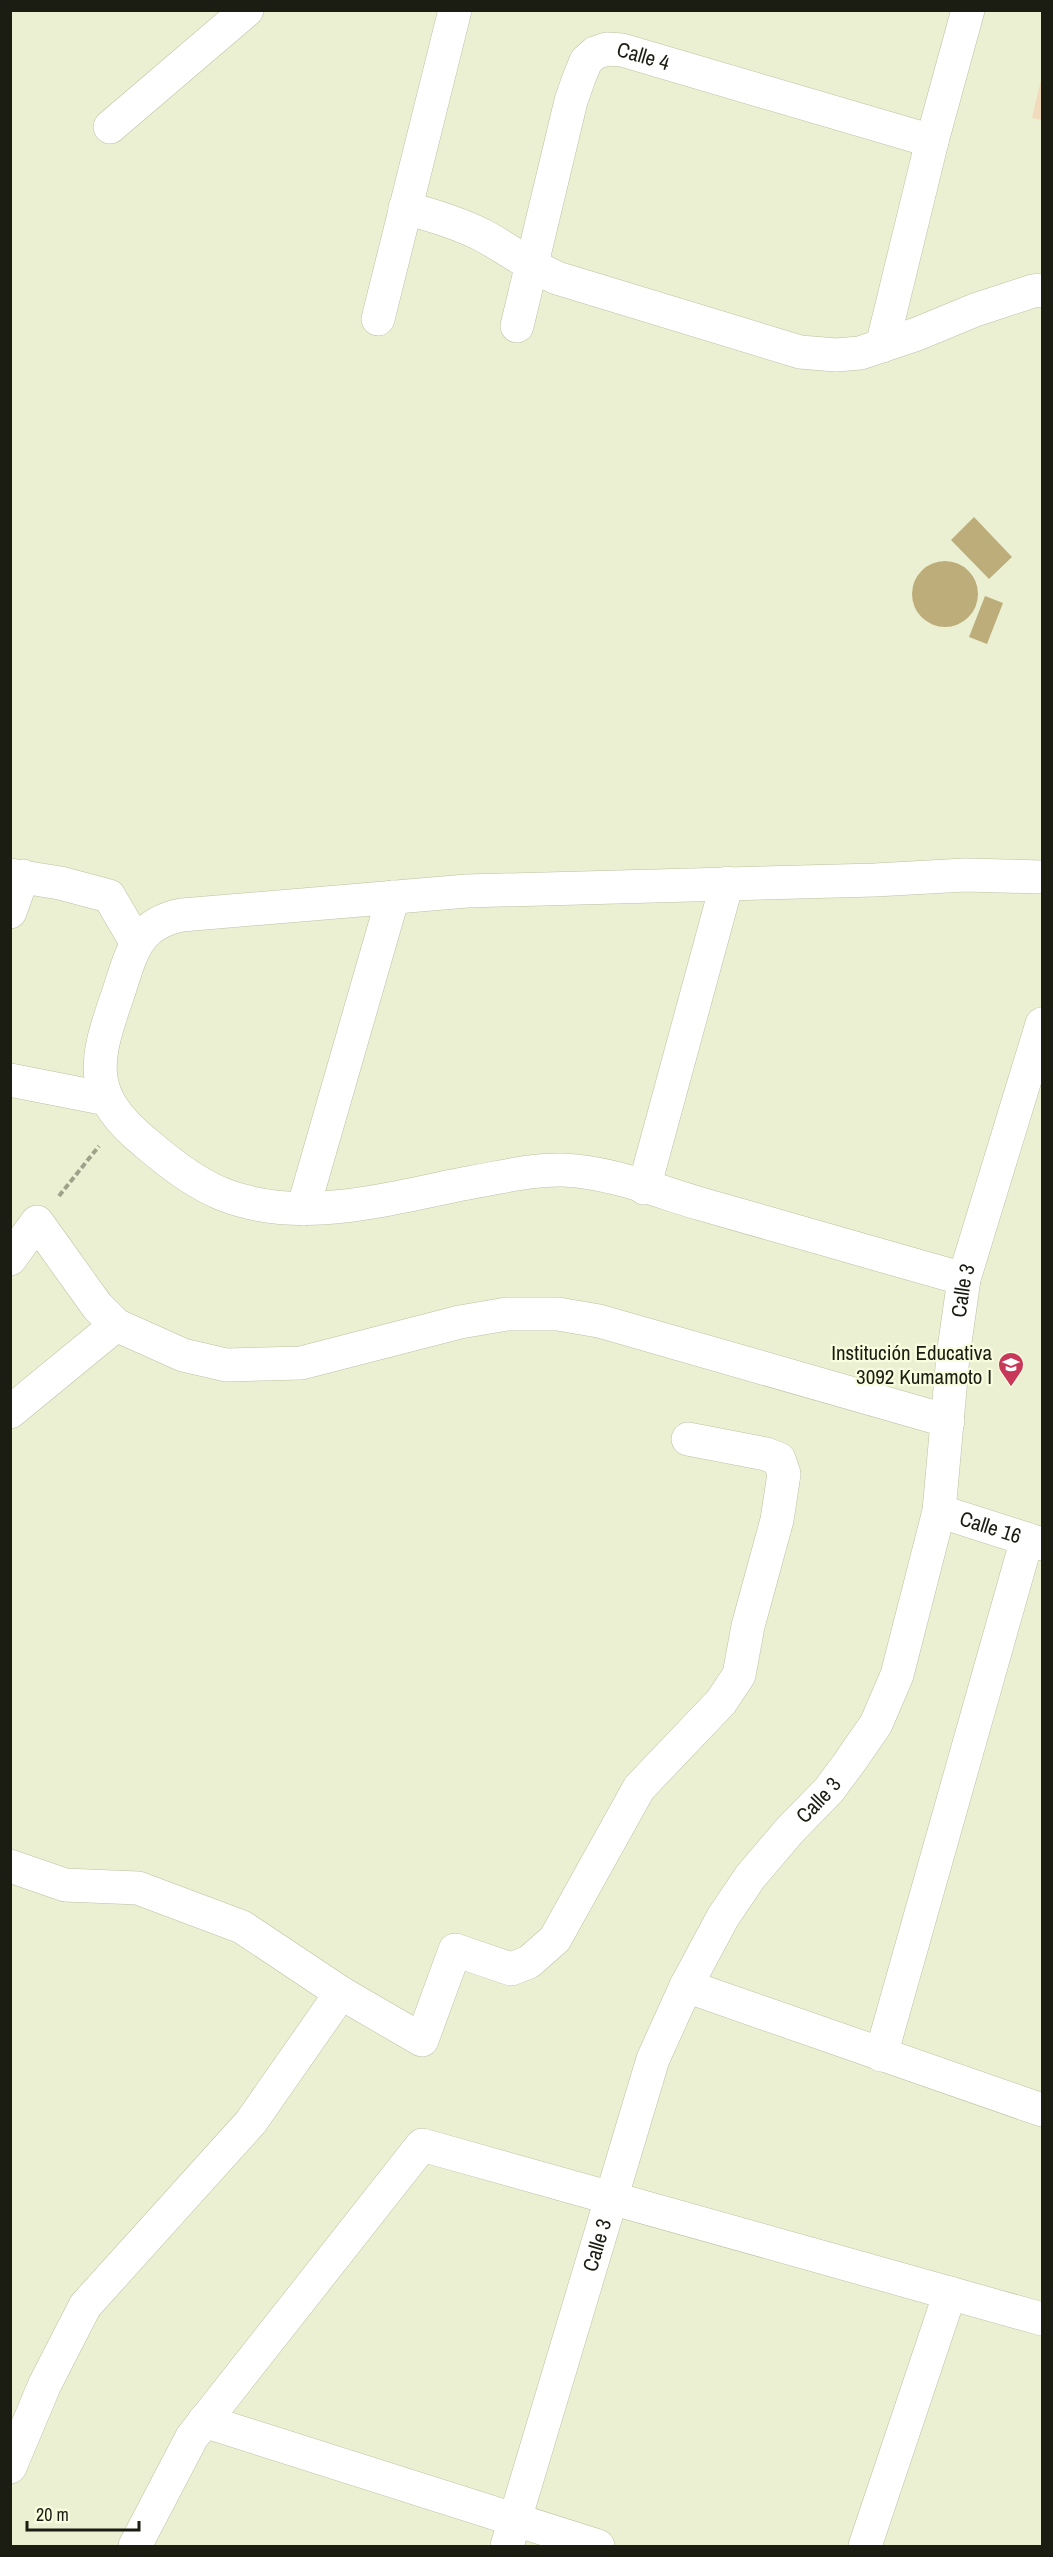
<svg xmlns="http://www.w3.org/2000/svg" width="1053" height="2557" viewBox="0 0 1053 2557" font-family="'Archivo Narrow',sans-serif">
  <style>
    .green { fill: #f2dabc }
    .building { fill: #bcad7a }
    .lines { fill: none; stroke-linecap: round; stroke-linejoin: round }
    .minor-casing { stroke: #bdc1a3; stroke-width: 34 }
    .path { stroke: #9fa28b; stroke-width: 4; stroke-dasharray: 6 3; stroke-linecap: butt }
    .minor { stroke: #fff; stroke-width: 33 }
    .labels { text-anchor: middle; stroke-width: 4.5; stroke-linejoin: round; paint-order: stroke }
    .street-label { font-size: 21px; fill: #1b1d12; stroke: #f9fddf }
    .poi-label { font-size: 21px; fill: #1b1d12; stroke: #f9fddf; text-anchor: end }
  </style>
  <rect width="100%" height="100%" fill="#ecf0d2"/>
  <path class="green" d="M1042 76V120L1032 118Z"/>
  <path class="building" d="M974 517 1012 557 989 579 951 540Z
    M912 594a33 33 0 1 1 66 0a33 33 0 1 1-66 0Z
    M985 596 1003 603 987 644 969 637Z"/>
  <g class="lines">
    <defs>
      <g id="minor">
        <path d="M110 127 247 10"/>
        <path d="M405 208C432 215 459 223 484 236 509 250 531 266 557 278L800 352 836 355 860 353 917 334 975 310 1033 291 1042 290"/>
        <path d="M378 319 455 10"/>
        <path id="s1" d="M517 326 571 101 579 78 586 61 595 53 607 49 622 50 932 141"/>
        <path d="M882 346 932 141 968 10"/>
        <path d="M10 875 60 883 109 896 136 942"/>
        <path d="M10 912 23 876"/>
        <path d="M10 1080 107 1099"/>
        <path d="M644 1188 727 883"/>
        <path d="M303 1209 393 897"/>
        <path d="M10 1259 37 1222 97 1306 116 1325 183 1355 226 1365 301 1363 460 1322 507 1314H558L599 1321 948 1421"/>
        <path d="M964 1279C876 1254 789 1229 701 1204 657 1191 610 1172 563 1170 534 1169 502 1177 473 1182 392 1197 302 1226 222 1194 195 1183 168 1162 146 1143 87 1095 94 1063 117 997 131 957 134 924 182 915L467 891 875 880 965 875 1042 877"/>
        <path d="M10 1412 116 1325"/>
        <path id="s2" d="M939 1511 1042 1544"/>
        <path d="M10 1866 65 1885 138 1888 242 1927 341 1993 422 2040 455 1950 511 1969 529 1962 555 1939 639 1788 721 1702 739 1675 748 1626 777 1520 784 1474 779 1459 766 1454 688 1439"/>
        <path d="M686 1986 1042 2110"/>
        <path d="M881 2055 1027 1539"/>
        <path d="M204 2421 598 2546"/>
        <path d="M10 2467 45 2384 85 2306 251 2122 341 1993"/>
        <path d="M135 2546 192 2437 422 2145 1042 2319"/>
        <path id="s3" d="M507 2546 653 2059 686 1986 723 1917 750 1877 790 1830 829 1790 849 1763 876 1724 897 1675 939 1511 953 1356 964 1279 1042 1024"/>
        <path d="M865 2546 950 2293"/>
      </g>
    </defs>
    <use href="#minor" class="minor-casing"/>
    <path class="path" d="M59 1196 99 1146"/>
    <use href="#minor" class="minor"/>
  </g>
  <defs>
    <symbol id="school-pin" viewBox="-11 -11 22 30"><path d="M0 17L-7.5 6A9.5 9.5 0 1 1 7.5 6Z" fill="#c83859" stroke="#f9fddf"/><path d="M0-5L7-2L0 1L-7-2ZM-4 1L0 2.5L4 1V4Q0 6-4 4Z" fill="#fff"/></symbol>
  </defs>
  <g fill-rule="evenodd">
    <use href="#school-pin" x="996" y="1350" width="30" height="40"/>
  </g>
  <g class="labels">
    <g class="street-label">
      <text dy="7" stroke="none"><textPath href="#s1" startOffset="336">Calle 4</textPath></text>
      <text dy="7" stroke="none"><textPath href="#s3" startOffset="1358">Calle 3</textPath></text>
      <text dy="7" stroke="none"><textPath href="#s2" startOffset="54">Calle 16</textPath></text>
      <text dy="7" stroke="none"><textPath href="#s3" startOffset="818">Calle 3</textPath></text>
      <text dy="7" stroke="none"><textPath href="#s3" startOffset="314">Calle 3</textPath></text>
    </g>
    <g class="poi-label">
      <text x="992" y="1360">Institución Educativa<tspan x="992" dy="24">3092 Kumamoto I</tspan></text>
    </g>
  </g>
  <rect width="1053" height="2557" fill="none" stroke="#1b1d12" stroke-width="24"/>
  <path d="M27 2521v9h112v-9" fill="none" stroke="#1b1d12" stroke-width="3"/>
  <text x="36" y="2521" font-size="18" fill="#1b1d12" stroke="#f9fddf" stroke-width="4.5" paint-order="stroke">20 m</text>
</svg>
